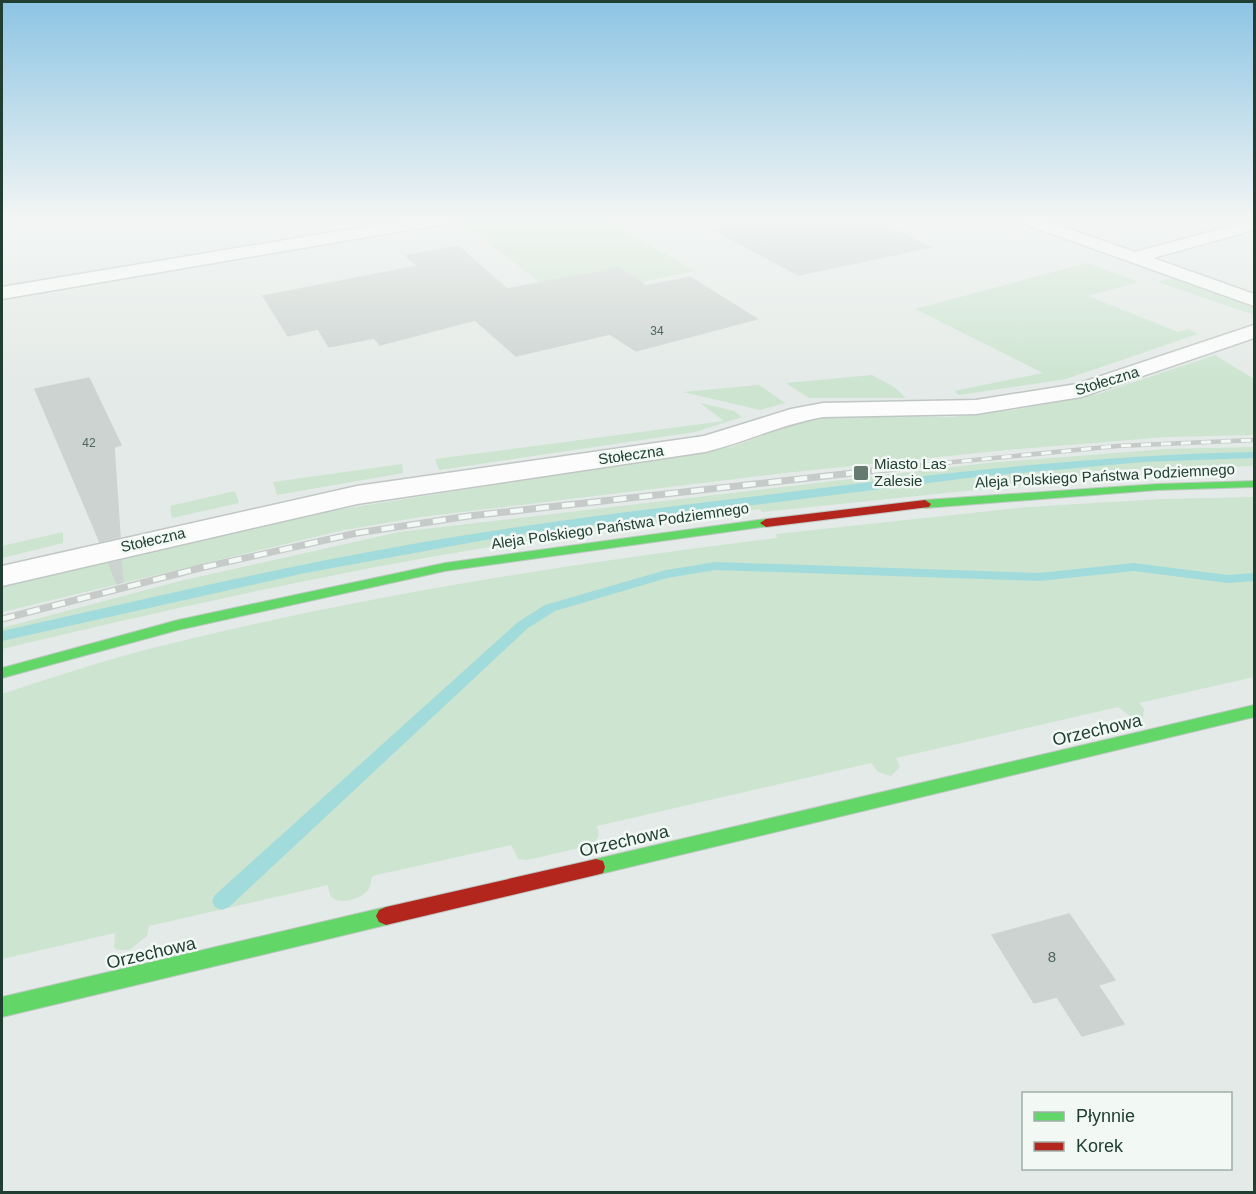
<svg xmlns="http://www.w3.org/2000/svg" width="1256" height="1194" viewBox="0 0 1256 1194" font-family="Helvetica,sans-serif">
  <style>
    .green { fill: #cce4d0 }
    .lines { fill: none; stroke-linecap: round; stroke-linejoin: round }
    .stream { fill: #a2dbdb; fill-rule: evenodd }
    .building { fill: #ccd3d0; stroke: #cdd3d0; stroke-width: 1.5 }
    .street-casing { stroke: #c1c7c4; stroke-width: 3 }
    .fast-casing { stroke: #bfc8c4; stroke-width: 2 }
    .jam-casing { stroke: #bfc8c4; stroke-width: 2 }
    .street { fill: #fbfcfb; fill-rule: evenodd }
    .fast { fill: #63d668; fill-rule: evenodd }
    .jam { fill: #b3261e; fill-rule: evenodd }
    .rail-far1-casing { stroke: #c6cbc9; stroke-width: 4.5 }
    .rail-casing { stroke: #c6cbc9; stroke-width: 7 }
    .rail-far1 { stroke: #f2f9f5; stroke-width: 3; stroke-dasharray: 10; stroke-linecap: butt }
    .rail { stroke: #f2f9f5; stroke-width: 4.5; stroke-dasharray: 13; stroke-linecap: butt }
    .poi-dot { fill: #657b71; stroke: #f2f9f5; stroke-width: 2 }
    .labels { text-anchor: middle; stroke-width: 5; stroke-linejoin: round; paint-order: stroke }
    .number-label { font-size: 12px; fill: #4c655a }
    .street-label { font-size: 15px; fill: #203f32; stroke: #f2f9f5 }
    .poi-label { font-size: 15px; fill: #203f32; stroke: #f2f9f5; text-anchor: start }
    .near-number-label { font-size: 15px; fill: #4c655a }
    .near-street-label { font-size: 18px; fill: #203f32; stroke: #f2f9f5 }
  </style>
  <rect width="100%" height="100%" fill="#e4eae7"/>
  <path class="green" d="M487 217H601L694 271 561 299 462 222Z
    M1087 263 1138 282 1088 296 1178 332 1188 329 1198 334 1066 379 959 395 954 391 1043 373 915 309Z
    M1172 278 1254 306V315L1158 282Z
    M1215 355 1254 379V435L1166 437 1006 450 785 473 421 517 344 530 2 612V587L304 515 698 453 731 447 810 419 833 415 950 417 1014 410 1098 394Z
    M872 375 894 387 906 398H809L786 383Z
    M759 385 785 403 760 410 683 392Z
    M700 403 734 411 742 417 695 432 439 470 435 459 724 421Z
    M1254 447V466L1136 469 985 489 762 512 760 509C671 521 583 532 495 546 329 573 165 610 2 649V628L180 581 399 532 987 463 1166 449Z
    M402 464 403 473 277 495 273 482Z
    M235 491 239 503 172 518 170 506Z
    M1254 497V677L1139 703 1144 709 1143 718 1130 716 1118 707 896 758 900 767 891 776 878 772 871 763 597 826 599 836 592 845 527 860 518 859 511 845 372 876C371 881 371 886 368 890 363 898 341 905 333 898 329 895 329 890 328 885L149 926 147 936 129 950H117L114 947 115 933 2 959V694C50 678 99 662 149 649 355 597 566 564 777 538L776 534 1028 507 1162 499Z
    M63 532V543L2 558V546Z"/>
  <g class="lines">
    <path class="stream" d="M1254 452V458L1143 462 976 477 507 536 305 573 2 641V631C137 601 271 569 407 545 536 522 667 507 798 491 949 472 1101 455 1254 452Z
      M716 562 1039 573 1134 563 1228 575 1254 573V581L1228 583 1134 571 1039 581 716 570 667 578 555 611 528 628 229 907 222 910 215 907 212 901 215 895 518 622 545 605 666 570Z"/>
  </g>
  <path class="building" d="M688 217H866L931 247 799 275Z
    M458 246 507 289 619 268 646 286 690 277 757 319 636 351 610 334 516 356 475 320 380 345 374 338 329 347 318 329 288 336 263 296 418 266 406 256Z
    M89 378 121 445 114 447 120 537 100 542 35 389Z
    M121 561 123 582 117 584 109 564Z
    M1069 914 1115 980 1098 985 1124 1024 1082 1036 1057 997 1034 1003 992 935Z"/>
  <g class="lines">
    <defs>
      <path id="street" d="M424 217H463L455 222 2 299V287Z
        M1011 217H1035L1135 252 1254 220V230L1153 258 1254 294V306L1013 220Z
        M1254 325V338L1081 397 976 414 823 417C783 424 745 442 705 452L357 504 2 586V566L357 486 704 436 791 409 823 403 976 400 1077 384Z"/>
      <path id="fast" d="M1254 481V487L1158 490 925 508 919 504 925 500 1158 484Z
        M766 519 772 523 770 526 445 571 178 630 2 678V668L178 620 445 563Z
        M1254 705V717L596 875 589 873 587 867 589 861 596 859Z
        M386 907 393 910 396 916 393 922 386 925 2 1017V997Z"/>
      <path id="jam" d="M925 500 931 504 929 507 766 527 760 523 766 519Z
        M596 859 603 861 605 867 603 873 596 875 386 925 379 922 376 916 379 910 386 907Z"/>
    </defs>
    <use href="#street" class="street-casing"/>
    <use href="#fast" class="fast-casing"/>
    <use href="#jam" class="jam-casing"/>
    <use href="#street" class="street"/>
    <use href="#fast" class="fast"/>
    <use href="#jam" class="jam"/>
    <defs>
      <path id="rail-far1" d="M902 467 1117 446 1254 440"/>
      <path id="rail" d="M2 619 200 568 357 533 469 516 915 466"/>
    </defs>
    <use href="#rail-far1" class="rail-far1-casing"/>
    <use href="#rail" class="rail-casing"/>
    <use href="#rail-far1" class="rail-far1"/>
    <use href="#rail" class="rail"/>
  </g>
  <linearGradient id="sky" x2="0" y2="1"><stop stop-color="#8cc4e3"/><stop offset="0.57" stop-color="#f3f6f4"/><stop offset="1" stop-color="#f3f6f4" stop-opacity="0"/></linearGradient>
  <rect width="1256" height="384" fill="url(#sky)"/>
  <rect class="poi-dot" x="853" y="465" width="16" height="16" rx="3"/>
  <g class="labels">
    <g class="number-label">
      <text x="657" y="335">34</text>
      <text x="89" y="447">42</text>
    </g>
    <g class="street-label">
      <text transform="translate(1107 381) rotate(-17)" y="5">Stołeczna</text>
      <text transform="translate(631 455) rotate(-8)" y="5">Stołeczna</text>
      <text transform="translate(1105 476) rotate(-3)" y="5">Aleja Polskiego Państwa Podziemnego</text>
      <text transform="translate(620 526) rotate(-8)" y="5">Aleja Polskiego Państwa Podziemnego</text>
      <text transform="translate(153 540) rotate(-13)" y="5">Stołeczna</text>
    </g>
    <g class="poi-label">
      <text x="874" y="469">Miasto Las<tspan x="874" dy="17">Zalesie</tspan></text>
    </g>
    <g class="near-number-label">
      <text x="1052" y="962">8</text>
    </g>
    <g class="near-street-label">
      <text transform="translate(1097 730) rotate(-13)" y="6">Orzechowa</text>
      <text transform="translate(624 841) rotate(-13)" y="6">Orzechowa</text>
      <text transform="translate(151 953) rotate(-13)" y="6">Orzechowa</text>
    </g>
  </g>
  <rect width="1256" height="1194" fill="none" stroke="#203f32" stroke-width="6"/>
  <rect x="1022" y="1092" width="210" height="78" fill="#f2f9f5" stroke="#9eafa7" stroke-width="1.5"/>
  <rect x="1034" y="1112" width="30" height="9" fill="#63d668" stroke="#9eafa7" stroke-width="1.5"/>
  <text x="1076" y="1122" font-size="18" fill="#203f32">Płynnie</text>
  <rect x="1034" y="1142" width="30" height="9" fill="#b3261e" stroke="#9eafa7" stroke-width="1.5"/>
  <text x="1076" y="1152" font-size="18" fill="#203f32">Korek</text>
</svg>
